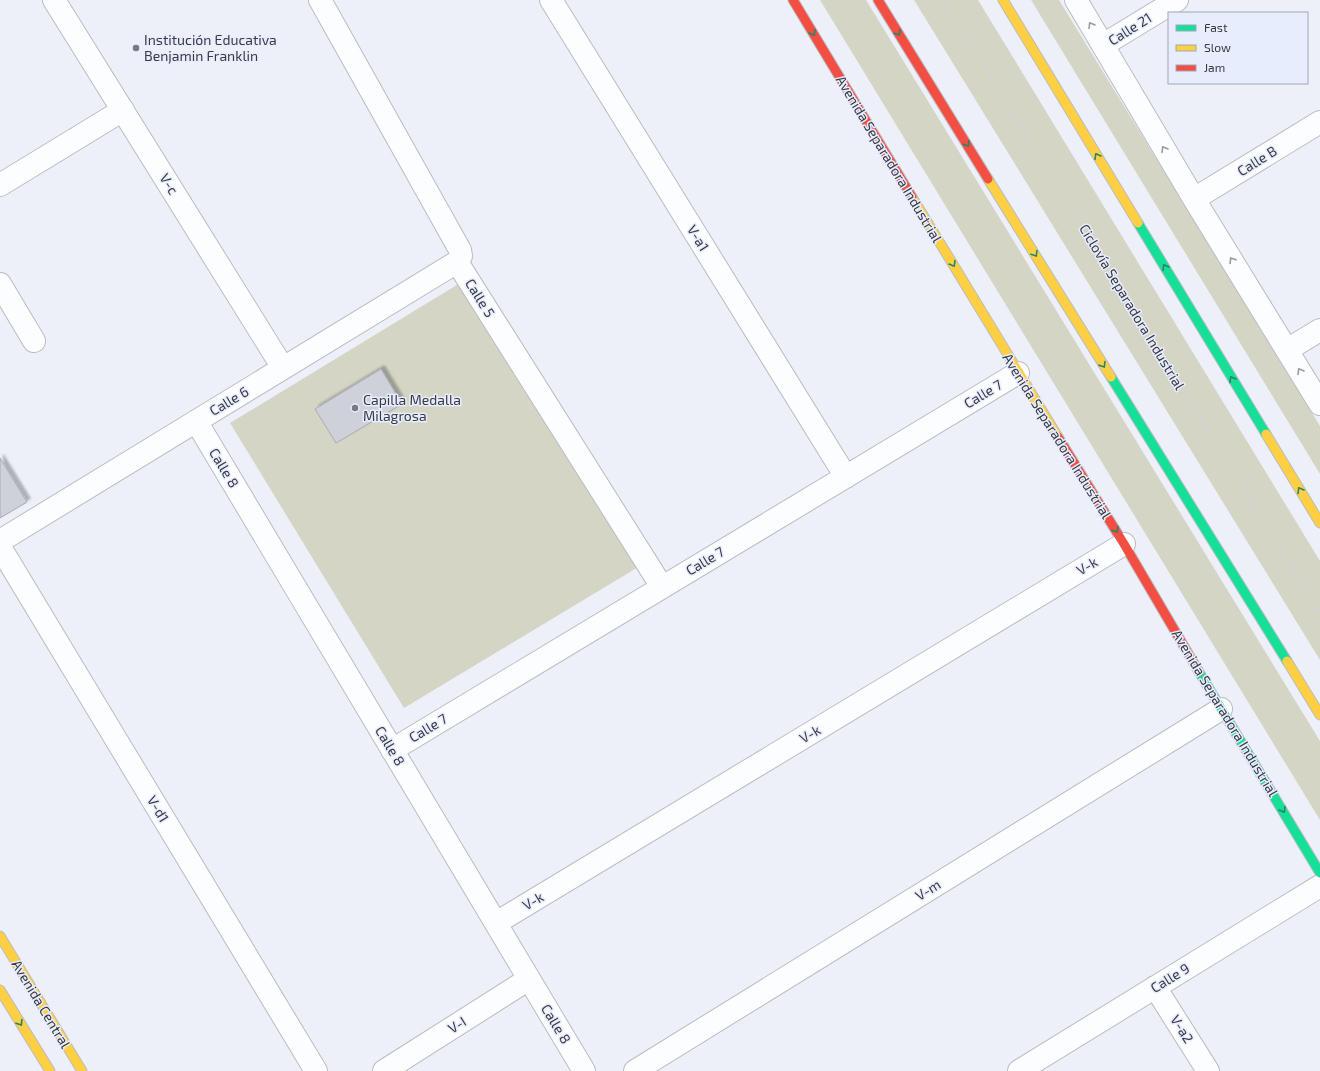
<svg xmlns="http://www.w3.org/2000/svg" width="1320" height="1071" viewBox="0 0 1320 1071" font-family="'Exo 2',sans-serif">
  <style>
    .green { fill: #d5d5c6 }
    .building { fill: #ced1d9; stroke: #a9acb3; filter: url(#shadow) }
    .lines { fill: none; stroke-linecap: round; stroke-linejoin: round }
    .street-casing { stroke: #babcc4; stroke-width: 24 }
    .fast-casing { stroke: #babcc4; stroke-width: 11 }
    .slow-casing { stroke: #babcc4; stroke-width: 11 }
    .jam-casing { stroke: #babcc4; stroke-width: 11 }
    .path { stroke: #d0d1d5; stroke-width: 2.5; stroke-dasharray: 2 3; stroke-linecap: butt }
    .street { stroke: #fcfdfe; stroke-width: 22 }
    .fast { stroke: #16e098; stroke-width: 9 }
    .slow { stroke: #ffcf43; stroke-width: 9 }
    .jam { stroke: #f24e42; stroke-width: 9 }
    .oneway { stroke: #9a9ca0 }
    .oneway2 { stroke: #298569 }
    .poi-dot { fill: #777a82; stroke: #e8edfe; stroke-width: 1.5 }
    .labels { text-anchor: middle; stroke-width: 3; stroke-linejoin: round; paint-order: stroke }
    .street-label { font-size: 14px; fill: #383a42; stroke: #e8edfe }
    .poi-label { font-size: 14px; fill: #383a42; stroke: #e8edfe; text-anchor: start }
  </style>
  <defs>
    <filter id="shadow"><feDropShadow dx="3.5" dy="-3.5" stdDeviation="1" flood-color="#0004"/></filter>
  </defs>
  <rect width="100%" height="100%" fill="#edf0f9"/>
  <path class="green" d="M820 0H866L1320 741V820Z
    M914 0H978L1320 561V660Z
    M1031 0H1059L1320 426V474Z
    M465 280 640 566 404 708 230 423Z"/>
  <path class="building" d="M381 369 402 404 336 443 315 409Z
    M0 458 27 502 0 518Z"/>
  <g class="lines">
    <defs>
      <path id="street" d="M54 0 283 368
        M320 0 460 250 461 256 457 262 662 587
        M551 0 846 477
        M1076 0 1194 199 1320 404
        M1103 45 1177 0
        M0 185 123 110
        M1194 199 1320 122
        M0 284 34 341
        M1287 350 1320 330
        M196 421 584 1071
        M0 541 457 262
        M0 547 316 1071
        M392 750 1018 373
        M496 923 1124 544
        M1155 987 1208 1071
        M384 1071 529 979
        M635 1071 1221 709
        M1019 1071 1320 886"/>
      <path id="fast" d="M1138 223 1266 434
        M1111 377 1287 661
        M1199 672 1320 873"/>
      <path id="slow" d="M1003 0 1138 223
        M988 179 1111 377
        M912 197 1058 437
        M1266 434 1320 523
        M1287 661 1320 715
        M0 936 82 1071
        M0 990 50 1071"/>
      <path id="jam" d="M793 0 912 197
        M878 0 988 179
        M1058 437 1124 544 1199 672"/>
    </defs>
    <use href="#street" class="street-casing"/>
    <use href="#fast" class="fast-casing"/>
    <use href="#slow" class="slow-casing"/>
    <use href="#jam" class="jam-casing"/>
    <path class="path" d="M944 0 1320 613"/>
    <use href="#street" class="street"/>
    <use href="#fast" class="fast"/>
    <use href="#slow" class="slow"/>
    <use href="#jam" class="jam"/>
  </g>
  <defs><path id="oneway-chevron" d="M-2-3.5L2.5 0L-2 3.5" fill="none" stroke-width="1.6" stroke-linecap="round" stroke-linejoin="round"/></defs>
  <g class="oneway">
    <use href="#oneway-chevron" transform="translate(1091 25) rotate(-121)"/>
    <use href="#oneway-chevron" transform="translate(1164 149) rotate(-121)"/>
    <use href="#oneway-chevron" transform="translate(1232 260) rotate(-122)"/>
    <use href="#oneway-chevron" transform="translate(1300 371) rotate(-121)"/>
  </g>
  <g class="oneway2">
    <use href="#oneway-chevron" transform="translate(813 33) rotate(59)"/>
    <use href="#oneway-chevron" transform="translate(898 33) rotate(58)"/>
    <use href="#oneway-chevron" transform="translate(967 144) rotate(58)"/>
    <use href="#oneway-chevron" transform="translate(1097 156) rotate(-121)"/>
    <use href="#oneway-chevron" transform="translate(1035 254) rotate(58)"/>
    <use href="#oneway-chevron" transform="translate(953 264) rotate(59)"/>
    <use href="#oneway-chevron" transform="translate(1165 267) rotate(-121)"/>
    <use href="#oneway-chevron" transform="translate(1103 365) rotate(58)"/>
    <use href="#oneway-chevron" transform="translate(1232 379) rotate(-121)"/>
    <use href="#oneway-chevron" transform="translate(1300 490) rotate(-121)"/>
    <use href="#oneway-chevron" transform="translate(1116 530) rotate(58)"/>
    <use href="#oneway-chevron" transform="translate(1283 810) rotate(59)"/>
    <use href="#oneway-chevron" transform="translate(20 1023) rotate(58)"/>
  </g>
  <g class="poi-dot">
    <circle cx="136" cy="48" r="4"/>
    <circle cx="355" cy="408" r="4"/>
  </g>
  <g class="labels">
    <g class="street-label">
      <text transform="translate(1130 29) rotate(-32)" y="5">Calle 21</text>
      <text transform="translate(889 159) rotate(59)" y="5">Avenida Separadora Industrial</text>
      <text transform="translate(1257 161) rotate(-32)" y="5">Calle B</text>
      <text transform="translate(169 184) rotate(58)" y="5">V-c</text>
      <text transform="translate(698 238) rotate(58)" y="5">V-a1</text>
      <text transform="translate(480 298) rotate(58)" y="5">Calle 5</text>
      <text transform="translate(1132 307) rotate(59)" y="5">Ciclovía Separadora Industrial</text>
      <text transform="translate(983 394) rotate(-31)" y="5">Calle 7</text>
      <text transform="translate(229 401) rotate(-31)" y="5">Calle 6</text>
      <text transform="translate(1057 436) rotate(58)" y="5">Avenida Separadora Industrial</text>
      <text transform="translate(224 468) rotate(59)" y="5">Calle 8</text>
      <text transform="translate(705 561) rotate(-31)" y="5">Calle 7</text>
      <text transform="translate(1087 566) rotate(-31)" y="5">V-k</text>
      <text transform="translate(1225 713) rotate(59)" y="5">Avenida Separadora Industrial</text>
      <text transform="translate(428 728) rotate(-31)" y="5">Calle 7</text>
      <text transform="translate(810 734) rotate(-31)" y="5">V-k</text>
      <text transform="translate(390 746) rotate(59)" y="5">Calle 8</text>
      <text transform="translate(158 809) rotate(59)" y="5">V-d1</text>
      <text transform="translate(928 890) rotate(-32)" y="5">V-m</text>
      <text transform="translate(533 901) rotate(-31)" y="5">V-k</text>
      <text transform="translate(1170 978) rotate(-32)" y="5">Calle 9</text>
      <text transform="translate(41 1004) rotate(59)" y="5">Avenida Central</text>
      <text transform="translate(556 1024) rotate(59)" y="5">Calle 8</text>
      <text transform="translate(457 1025) rotate(-32)" y="5">V-I</text>
      <text transform="translate(1182 1029) rotate(58)" y="5">V-a2</text>
    </g>
    <g class="poi-label">
      <text x="144" y="45">Institución Educativa<tspan x="144" dy="16">Benjamin Franklin</tspan></text>
      <text x="363" y="405">Capilla Medalla<tspan x="363" dy="16">Milagrosa</tspan></text>
    </g>
  </g>
  <rect x="1168" y="12" width="140" height="72" fill="#e8edfe" stroke="#a2a5b3"/>
  <rect x="1176" y="25" width="20" height="6" fill="#16e098" stroke="#a2a5b3"/>
  <text x="1204" y="32" font-size="12" fill="#383a42">Fast</text>
  <rect x="1176" y="45" width="20" height="6" fill="#ffcf43" stroke="#a2a5b3"/>
  <text x="1204" y="52" font-size="12" fill="#383a42">Slow</text>
  <rect x="1176" y="65" width="20" height="6" fill="#f24e42" stroke="#a2a5b3"/>
  <text x="1204" y="72" font-size="12" fill="#383a42">Jam</text>
</svg>
